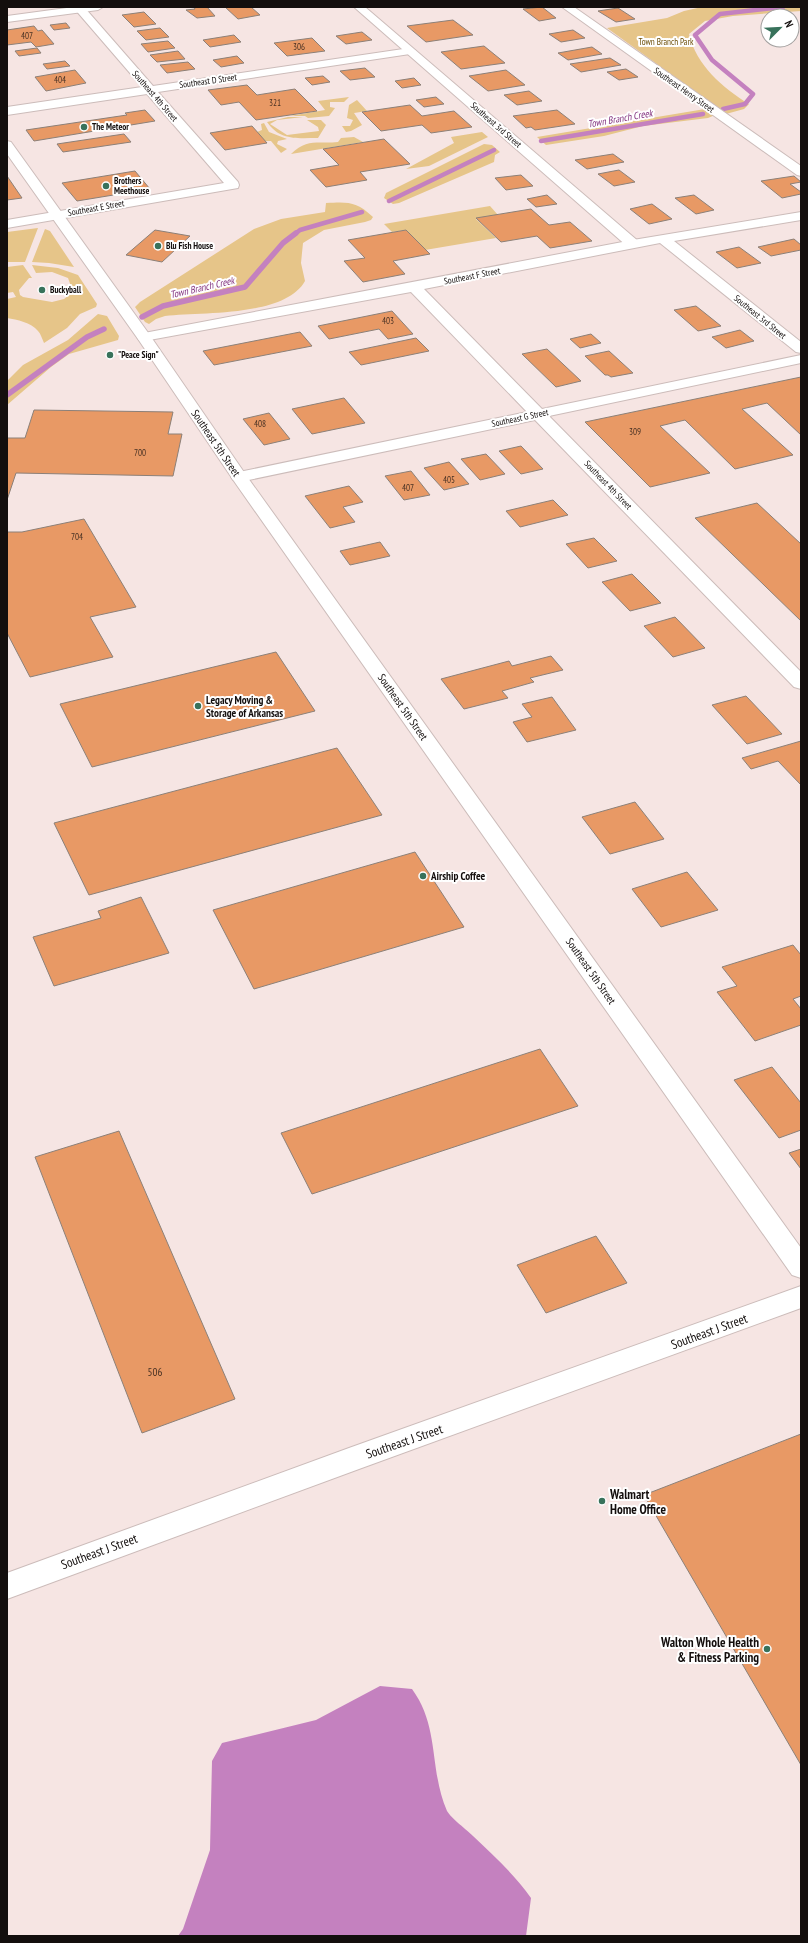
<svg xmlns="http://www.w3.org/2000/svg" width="808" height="1943" viewBox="0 0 808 1943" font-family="'PT Sans Narrow',sans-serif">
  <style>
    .green { fill: #e6c589 }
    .water { fill: #c481bf }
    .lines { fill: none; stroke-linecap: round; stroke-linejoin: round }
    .stream-far1 { stroke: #c481bf; stroke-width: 4.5 }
    .stream { stroke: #c481bf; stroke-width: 5.5 }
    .building { fill: #e89965; stroke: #8c8078 }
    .street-casing { stroke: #ccbcba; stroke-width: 2 }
    .secondary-casing { stroke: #ccbcba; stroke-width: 2 }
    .street { fill: #fff; fill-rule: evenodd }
    .secondary { fill: #fff; fill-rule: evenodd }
    .poi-dot { fill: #38725b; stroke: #fff; stroke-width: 1.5 }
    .labels { text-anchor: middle; stroke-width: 4; stroke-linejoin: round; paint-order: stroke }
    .number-label { font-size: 9px; fill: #483123 }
    .far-park-label { font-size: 9px; fill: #6d4f0a; stroke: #fff }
    .far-street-label { font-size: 9px; fill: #130e0d; stroke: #fff }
    .far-poi-label { font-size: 9px; font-weight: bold; fill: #130e0d; stroke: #fff; text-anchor: start }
    .far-water-label { font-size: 10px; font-style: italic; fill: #82327f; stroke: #fff }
    .street-label { font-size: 11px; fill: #130e0d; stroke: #fff }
    .poi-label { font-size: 11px; font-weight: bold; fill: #130e0d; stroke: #fff; text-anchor: start }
    .near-number-label { font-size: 11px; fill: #483123 }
    .near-street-label { font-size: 13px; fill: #130e0d; stroke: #fff }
    .near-poi-label { font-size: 13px; font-weight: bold; fill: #130e0d; stroke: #fff; text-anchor: start }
  </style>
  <rect width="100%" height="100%" fill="#f6e5e3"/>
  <path class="green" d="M702 7H801V11L733 16 705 21 689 34C696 65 723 88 749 104L744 109 726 114 607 28 667 18 684 11Z
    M349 97 344 102H330V107L335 108 329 116 308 118 305 116H290L325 110 318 101Z
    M357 100 367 111 354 113 362 125 351 131 346 132 342 126H350L353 120 347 118 349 105Z
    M705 109 715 115 708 118 643 126 604 136 546 145 537 137Z
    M288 117H303L277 120 270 124 287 135 319 131 318 127 307 120H321L326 125 318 138C297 138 280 141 267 122Z
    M264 123 269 132 287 139 278 141 277 144 287 149 281 153 271 141H265L257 132 262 130 261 124Z
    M482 132 488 137 429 166 406 169 454 143 451 137Z
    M354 137 363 142 291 154C307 138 318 144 338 142L341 138Z
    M484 144 492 145 500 152 495 155 494 162 399 203 393 204 384 198 386 193Z
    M326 203C348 202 356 201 373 217L371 220 365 222 324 230 303 243 301 263 305 281C285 317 202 312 165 316L156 319 149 324 145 322 135 307 140 302 254 229 281 219 325 212Z
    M490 206 498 215 476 219 496 238 425 250 406 230 392 232 384 224Z
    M38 228 25 262H7V232Z
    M45 229 50 231 74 267 49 263 32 262Z
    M23 265 32 278H29L19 290 20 295 23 297 52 302 64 299 73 292 68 278 52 272 36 273 32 265 58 268 78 275 97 304 96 307 80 314 67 328 44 343C42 339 41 334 38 331 31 322 17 320 7 318V299L16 297 13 292 7 293V267Z
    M98 314 107 316 119 336 118 340 69 354 51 367 7 405V381L23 365 68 340Z"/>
  <path class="water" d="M380 1686 412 1689C440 1727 429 1770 447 1811 451 1818 467 1830 473 1836 494 1856 515 1875 531 1898L526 1936H178L183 1929 210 1850 212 1761 222 1743 316 1720Z"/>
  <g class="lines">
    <path class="stream-far1" d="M723 109 745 104 753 94 712 60 695 35 720 14 783 7
      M541 141 703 114
      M389 201 494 150
      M295 234 300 230 362 212"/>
    <path class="stream" d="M142 317 163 306 245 287 283 243 296 233
      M7 395 87 337 104 329"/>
  </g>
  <path class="building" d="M194 7H207L215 16 197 18 186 10 195 9Z
    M225 7H251L260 15 238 19Z
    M542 7 556 18 539 21 523 9Z
    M618 8 635 19 616 22 598 11Z
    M144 12 156 24 134 27 122 15Z
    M453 20 473 35 426 42 407 26Z
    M66 23 70 28 54 30 50 25Z
    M34 26 38 31 42 30 54 44 36 47 31 42 7 45V30Z
    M160 28 169 37 146 40 137 31Z
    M573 30 585 38 561 42 549 34Z
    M362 32 372 40 346 44 336 36Z
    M234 35 241 42 210 47 203 40Z
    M312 38 325 51 287 56 274 43Z
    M168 41 175 48 148 52 141 44Z
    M484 46 505 63 461 69 441 52Z
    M592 47 602 54 568 60 558 53Z
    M37 48 41 53 19 56 15 51Z
    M178 51 185 59 157 62 150 55Z
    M237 56 244 63 221 67 213 60Z
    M610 58 621 65 581 72 570 64Z
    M65 61 70 66 47 69 43 64Z
    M188 62 195 69 167 73 160 65Z
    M365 68 375 77 350 80 340 71Z
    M626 69 638 77 619 80 607 72Z
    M75 70 86 83 46 91 35 77Z
    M506 70 525 85 488 91 469 76Z
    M323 76 330 82 312 85 305 78Z
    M414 78 421 85 402 88 395 81Z
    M247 85 257 95 295 89 317 111 256 120 239 102 221 105 208 90Z
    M529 91 542 101 517 105 504 95Z
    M436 97 444 104 424 107 416 100Z
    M410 105 422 116 454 111 472 127 431 133 422 125 381 131 362 112Z
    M145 110 155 121 34 141 26 130 127 115 125 113Z
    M557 110 575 124 535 130 531 127 526 128 513 116Z
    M252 126 267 143 225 150 210 133Z
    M124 134 131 142 63 152 57 144Z
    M384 139 410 164 360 172 367 180 326 187 310 170 339 165 323 149Z
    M613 154 624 162 587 169 575 160Z
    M619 170 635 182 614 186 598 174Z
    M135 171 150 189 77 201 62 183Z
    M521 175 533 186 506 190 495 178Z
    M7 176 22 198 7 200Z
    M794 176 801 182 790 184 801 192V194L782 198 761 181Z
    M547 195 557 204 536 207 527 199Z
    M694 195 714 210 696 214 675 198Z
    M652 204 672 219 649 224 630 209Z
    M531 209 549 225 570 222 592 241 550 248 537 236 501 242 476 218Z
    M155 230 190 236 162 262 126 255Z
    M406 230 430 254 393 261 405 274 363 282 344 261 365 258 348 240Z
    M794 239 801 245V250L771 256 758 247Z
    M739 247 761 263 737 268 716 252Z
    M696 306 721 326 698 331 674 310Z
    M392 311 413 334 388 339 379 329 329 339 318 326Z
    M740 330 754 341 726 348 712 337Z
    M300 332 312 346 214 365 203 351Z
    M591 334 601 343 580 348 570 339Z
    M416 338 429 351 361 365 349 352Z
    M547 349 581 381 556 387 522 354Z
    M609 351 633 373 611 377 608 375H605L585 356Z
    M801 377V435L767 403 742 409 793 455 735 469 685 420 660 426 710 473 650 487 585 422Z
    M344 398 365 423 312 434 292 409Z
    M34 410 173 412 168 434H182L173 476 16 473 7 500V438H25Z
    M269 413 290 439 264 445 243 419Z
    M521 446 543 469 521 474 499 451Z
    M486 454 505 474 480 480 461 459Z
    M449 462 469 484 444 490 424 468Z
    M411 471 430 495 404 500 385 476Z
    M349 486 363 502 343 507 355 522 330 528 305 496Z
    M553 500 568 515 520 527 506 511Z
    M757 503 801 544V621L695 518Z
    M84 519 136 607 90 617 113 657 30 677 7 633V532H22Z
    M594 538 617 561 588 568 566 544Z
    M380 542 390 556 350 565 340 551Z
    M632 574 661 603 630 611 602 582Z
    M675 617 705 648 673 657 644 626Z
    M276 652 315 711 92 767 60 704Z
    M551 656 563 670 530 678 534 682 502 691 508 698 464 709 441 679 509 661 512 666Z
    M746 696 782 734 747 744 712 705Z
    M552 697 576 730 527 742 513 722 532 717 522 704Z
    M801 741V785L778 761 751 769 742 758Z
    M337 748 382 815 89 895 54 823Z
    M635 802 664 839 610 854 582 817Z
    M415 852 464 927 254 989 213 910Z
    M687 872 718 910 661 927 632 889Z
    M141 897 169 953 54 986 33 937 101 918 98 911Z
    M793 945 801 955V996L793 999 801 1009V1025L755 1041 717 992 737 986 722 967Z
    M540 1049 578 1106 312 1194 281 1133Z
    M772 1067 801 1103V1130L779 1138 734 1080Z
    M119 1131 235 1399 142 1433 35 1157Z
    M801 1149V1169L789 1153Z
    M596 1236 627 1283 546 1313 517 1265Z
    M801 1434V1765L644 1495Z"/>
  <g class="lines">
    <defs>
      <path id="street" d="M73 7H84L153 86 410 48 416 51 410 54 158 92 238 182 239 185 238 188 7 228V220L224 183 147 94 7 115V107L142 87Z
        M562 7H574L801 166V176L797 175Z
        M801 212V220L674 241 801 342V353L796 352 660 243 424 289 542 409 801 355V363L549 416 801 672V689L794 687 535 420 239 482 233 480 231 477 233 474 239 472 527 412 411 292 144 341 139 340 137 337 139 334 144 333 633 240Z"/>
      <path id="secondary" d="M74 7H103L98 10 7 22V16Z
        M354 7H365L638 241 640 244 638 247H628Z
        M7 141 11 142 149 334 248 478 801 1248V1278L792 1275 236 484 138 339 7 154Z
        M801 1286V1308L359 1469 7 1599V1573L349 1448Z"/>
    </defs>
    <use href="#street" class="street-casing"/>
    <use href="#secondary" class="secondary-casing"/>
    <use href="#street" class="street"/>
    <use href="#secondary" class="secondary"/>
  </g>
  <g class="poi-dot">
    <circle cx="84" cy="127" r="4"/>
    <circle cx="106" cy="186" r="4"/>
    <circle cx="158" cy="246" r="4"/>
    <circle cx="42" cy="290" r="4"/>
    <circle cx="110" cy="355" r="4"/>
    <circle cx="198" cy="706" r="4"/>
    <circle cx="423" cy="876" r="4"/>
    <circle cx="602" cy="1501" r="4"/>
    <circle cx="767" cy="1649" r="4"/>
  </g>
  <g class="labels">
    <g class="number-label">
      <text x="27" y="39">407</text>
      <text x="299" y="50">306</text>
      <text x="60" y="83">404</text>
      <text x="275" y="106">321</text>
      <text x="388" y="324">403</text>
      <text x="260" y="427">408</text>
      <text x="635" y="435">309</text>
      <text x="140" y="456">700</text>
      <text x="449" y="483">405</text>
      <text x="408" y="491">407</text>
      <text x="77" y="540">704</text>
    </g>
    <g class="far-park-label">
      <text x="666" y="45">Town Branch Park</text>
    </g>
    <g class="far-street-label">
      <text transform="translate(208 81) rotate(-8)" y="3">Southeast D Street</text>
      <text transform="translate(684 90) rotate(35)" y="3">Southeast Henry Street</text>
      <text transform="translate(155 96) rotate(49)" y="3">Southeast 4th Street</text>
      <text transform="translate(496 125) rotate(41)" y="3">Southeast 3rd Street</text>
      <text transform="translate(96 208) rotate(-10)" y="3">Southeast E Street</text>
      <text transform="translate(472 276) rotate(-11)" y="3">Southeast F Street</text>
      <text transform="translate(760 317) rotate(39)" y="3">Southeast 3rd Street</text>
      <text transform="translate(520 418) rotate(-12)" y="3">Southeast G Street</text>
      <text transform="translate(608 485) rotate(46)" y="3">Southeast 4th Street</text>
    </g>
    <g class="far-poi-label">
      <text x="92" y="130">The Meteor</text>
      <text x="114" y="184">Brothers<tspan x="114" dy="10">Meethouse</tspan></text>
      <text x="166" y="249">Blu Fish House</text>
      <text x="50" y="293">Buckyball</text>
      <text x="118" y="358">"Peace Sign"</text>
    </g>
    <g class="far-water-label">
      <text transform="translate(620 118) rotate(-10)" y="4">Town Branch Creek</text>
      <text transform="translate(202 287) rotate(-13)" y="4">Town Branch Creek</text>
    </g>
    <g class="street-label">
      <text transform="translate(216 443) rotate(56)" y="4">Southeast 5th Street</text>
      <text transform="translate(403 707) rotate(55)" y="4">Southeast 5th Street</text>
      <text transform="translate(591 971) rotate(55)" y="4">Southeast 5th Street</text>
    </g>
    <g class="poi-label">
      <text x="206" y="704">Legacy Moving &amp;<tspan x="206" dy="13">Storage of Arkansas</tspan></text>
      <text x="431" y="880">Airship Coffee</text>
    </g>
    <g class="near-number-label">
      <text x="155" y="1376">506</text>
    </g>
    <g class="near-street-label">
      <text transform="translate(709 1331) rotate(-20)" y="5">Southeast J Street</text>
      <text transform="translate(404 1441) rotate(-19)" y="5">Southeast J Street</text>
      <text transform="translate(99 1551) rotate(-20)" y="5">Southeast J Street</text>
    </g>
    <g class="near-poi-label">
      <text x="610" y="1499">Walmart<tspan x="610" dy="15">Home Office</tspan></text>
      <text x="759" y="1647" text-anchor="end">Walton Whole Health<tspan x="759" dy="15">&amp; Fitness Parking</tspan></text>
    </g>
  </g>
  <rect width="808" height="1943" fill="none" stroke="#130e0d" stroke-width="16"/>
  <g transform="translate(780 28) rotate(66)"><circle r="19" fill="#ffffff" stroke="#a19f9e"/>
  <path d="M0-3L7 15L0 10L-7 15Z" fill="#38725b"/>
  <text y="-6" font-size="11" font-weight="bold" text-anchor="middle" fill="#130e0d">N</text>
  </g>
</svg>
